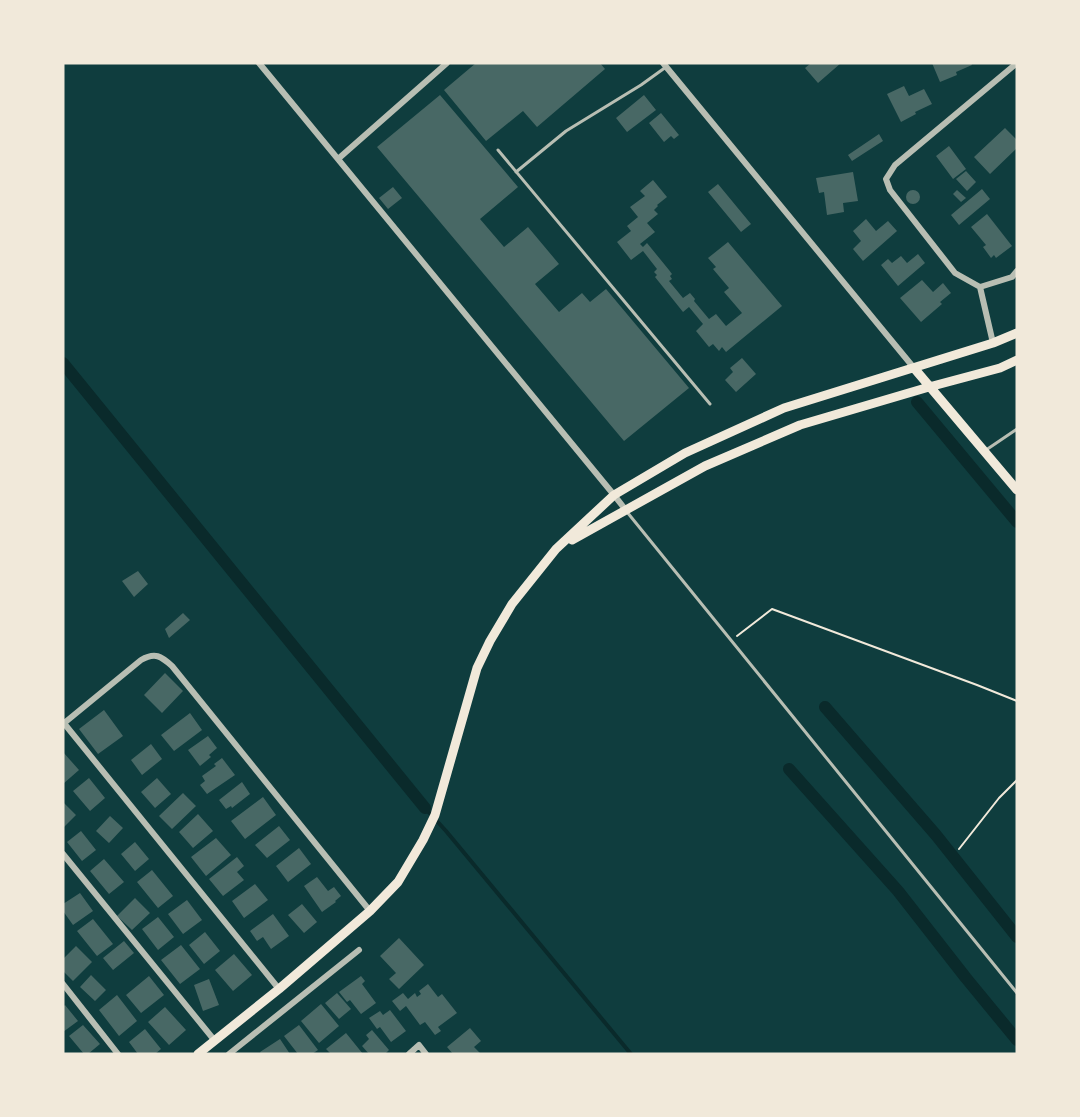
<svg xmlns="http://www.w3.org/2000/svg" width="1080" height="1117" viewBox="0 0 1080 1117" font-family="Bitter,serif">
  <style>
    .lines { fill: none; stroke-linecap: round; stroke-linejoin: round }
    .stream { stroke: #0a2a2b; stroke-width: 4 }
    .canal { stroke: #0a2a2b; stroke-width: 12 }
    .building { fill: #486865 }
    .path { stroke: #f1e9da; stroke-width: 2 }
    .service { stroke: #b8beb3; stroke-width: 3 }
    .minor { stroke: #b8beb3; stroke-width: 6 }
    .secondary { stroke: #f1e9da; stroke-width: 9 }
  </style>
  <rect width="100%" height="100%" fill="#0f3d3e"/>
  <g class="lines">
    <path class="stream" d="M425 808 446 831 631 1054"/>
    <path class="canal" d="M63 363 425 808
      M917 402 1017 522
      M825 707 936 835 1017 937
      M789 769 898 891 966 978 1017 1040"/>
  </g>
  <path class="building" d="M476 63H600L605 69 537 127 523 111 486 141 444 90Z
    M811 63H841L818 83 805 68Z
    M932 63H971L972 65 956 72 957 75 940 82Z
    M904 86 909 96 924 89 932 104 915 112 916 114 901 122 887 94Z
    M440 95 518 187 480 219 504 247 528 227 559 264 535 284 559 312 582 293 590 302 606 289 689 388 624 441 377 147Z
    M644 95 656 110 627 132 616 118Z
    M661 113 679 135 674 139 671 136 664 142 649 123Z
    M1005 128 1017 140V148L990 174 974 157Z
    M879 134 883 141 852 161 848 155Z
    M949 146 966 169 953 179 936 156Z
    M966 171 976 182 967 191 956 179Z
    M853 172 858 201 843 203 844 212 827 215 824 192 819 193 816 178Z
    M653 180 667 197 657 205 658 206 654 210 658 214 647 223 655 232 640 244 643 247 647 243 669 270 672 274 670 276 672 279 669 281 683 298 690 293 695 299 694 301 709 319 716 314 726 326 742 313 724 292 729 288 713 269 716 267 708 258 728 242 782 306 726 352 722 347 719 351 713 344 709 347 696 331 703 324 689 307 683 312 655 277 657 275 654 272 657 269 643 251 631 260 617 242 631 231 627 226 638 217 630 207 645 196 640 191Z
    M718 184 751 224 741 232 708 192Z
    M393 187 402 198 388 209 379 198Z
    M982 189 990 199 959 225 951 215Z
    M957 190 966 198 961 202 953 194Z
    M906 197a7 7 0 1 1 14 0a7 7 0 1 1-14 0Z
    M987 214 1012 246 996 258 994 255 991 258 983 247 986 245 971 227Z
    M866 219 876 231 888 221 897 231 863 261 853 249 861 241 853 231Z
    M918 254 925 263 898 286 881 265 888 259 892 263 901 256 907 263Z
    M922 280 933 292 943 283 951 293 940 302 942 304 921 322 900 298Z
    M742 358 756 374 736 392 725 380 733 372 730 368Z
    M138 571 148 584 134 597 122 581Z
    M183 613 190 620 169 638 165 629Z
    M165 673 183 691 162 713 144 695Z
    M104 710 123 736 98 754 79 729Z
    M190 713 202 730 174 751 161 735Z
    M208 736 217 748 209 755 211 757 200 766 188 750Z
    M151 744 162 759 142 775 131 760Z
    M63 752 79 770 63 784Z
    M222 758 235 775 207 794 200 785 205 781 202 776 216 766 214 764Z
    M89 778 105 798 90 811 73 791Z
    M157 778 171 794 155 808 141 792Z
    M242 782 250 794 232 808 231 806 226 809 219 800Z
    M183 793 196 806 172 829 159 816Z
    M263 797 276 815 245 839 231 821Z
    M63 802 76 815 63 828Z
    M198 814 213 831 193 848 179 832Z
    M110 816 123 828 109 843 96 831Z
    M279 826 290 840 267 858 255 845Z
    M81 831 96 850 82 861 67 842Z
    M216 838 231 855 206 876 191 857Z
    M135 842 149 859 135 871 121 854Z
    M299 848 311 864 288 882 276 866Z
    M237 857 244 866 237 872 244 880 223 896 209 879Z
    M104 859 124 882 109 894 90 871Z
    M152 870 173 896 158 908 137 882Z
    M317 877 328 891 334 887 341 896 335 901 336 902 322 912 304 886Z
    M255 884 268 900 244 918 232 901Z
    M80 893 93 911 73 925 63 911V904Z
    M135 898 150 913 132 930 117 916Z
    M187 900 202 920 183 934 168 914Z
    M302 904 317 922 304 933 288 915Z
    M273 914 289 936 271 949 263 937 257 941 250 931Z
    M158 917 174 937 158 950 142 929Z
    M93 919 113 944 97 956 77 931Z
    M205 932 220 951 204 964 189 945Z
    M399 938 424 965 399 989 389 979 396 973 380 956Z
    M124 941 134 953 113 970 103 958Z
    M181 945 200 969 180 984 161 960Z
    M76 946 92 962 73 981 63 971V959Z
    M234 954 252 975 233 991 215 970Z
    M91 975 106 990 95 1001 80 987Z
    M149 976 164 995 141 1013 126 995Z
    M361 976 365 981 362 984 376 1003 361 1014 350 1000 347 1002 339 992Z
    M209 979 219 1005 203 1011 194 985Z
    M428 984 438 997 442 994 457 1013 438 1027 441 1031 435 1035 425 1022 420 1025 406 1006 400 1011 392 1001 403 993 408 999 415 993 417 997 421 994 419 991Z
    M337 993 351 1009 339 1019 325 1003Z
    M117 995 137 1021 119 1036 99 1010Z
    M321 1004 339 1026 319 1043 301 1021Z
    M65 1005 78 1021 63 1032V1007Z
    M165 1007 186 1030 169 1045 148 1022Z
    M390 1010 406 1031 391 1042 380 1027 377 1029 369 1018 380 1011 383 1015Z
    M83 1025 100 1044 88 1054H84L69 1036Z
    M299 1025 318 1050 312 1054H298L284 1036Z
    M470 1028 481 1041 474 1047 481 1054H453L447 1047Z
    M145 1029 161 1049 155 1054H138L129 1042Z
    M372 1030 389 1050 385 1054H369L362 1046 369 1039 366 1035Z
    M346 1033 363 1054H331L326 1049Z
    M280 1039 290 1054H261L260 1052Z"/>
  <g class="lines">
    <path class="path" d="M737 636 772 609 977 685 1017 701
      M959 849 999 798 1017 780"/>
    <path class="service" d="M498 150 710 404
      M516 172 566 131 641 85 666 67
      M986 450 1017 429
      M627 512 1017 993"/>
    <path class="minor" d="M259 63 614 495 625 509
      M663 63 914 368
      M1017 63 895 165 886 179 890 190 955 273 980 287 1012 277 1017 271
      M338 159 447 63
      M980 287 993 343
      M63 722 279 989
      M63 724 141 660C155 652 161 656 172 666L370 911
      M63 854 215 1041
      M63 984 118 1054
      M229 1054 359 950
      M409 1054 419 1045 426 1054"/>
    <path class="secondary" d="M914 368 1017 490
      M572 540 705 466 800 425 929 387 1000 368 1017 360
      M198 1054 279 989 370 911 398 882 423 840 435 815 477 668 490 641 512 604 556 549 614 495 685 453 784 408 993 343 1017 333"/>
  </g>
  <rect width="1080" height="1117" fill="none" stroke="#f1e9da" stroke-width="129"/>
</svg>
